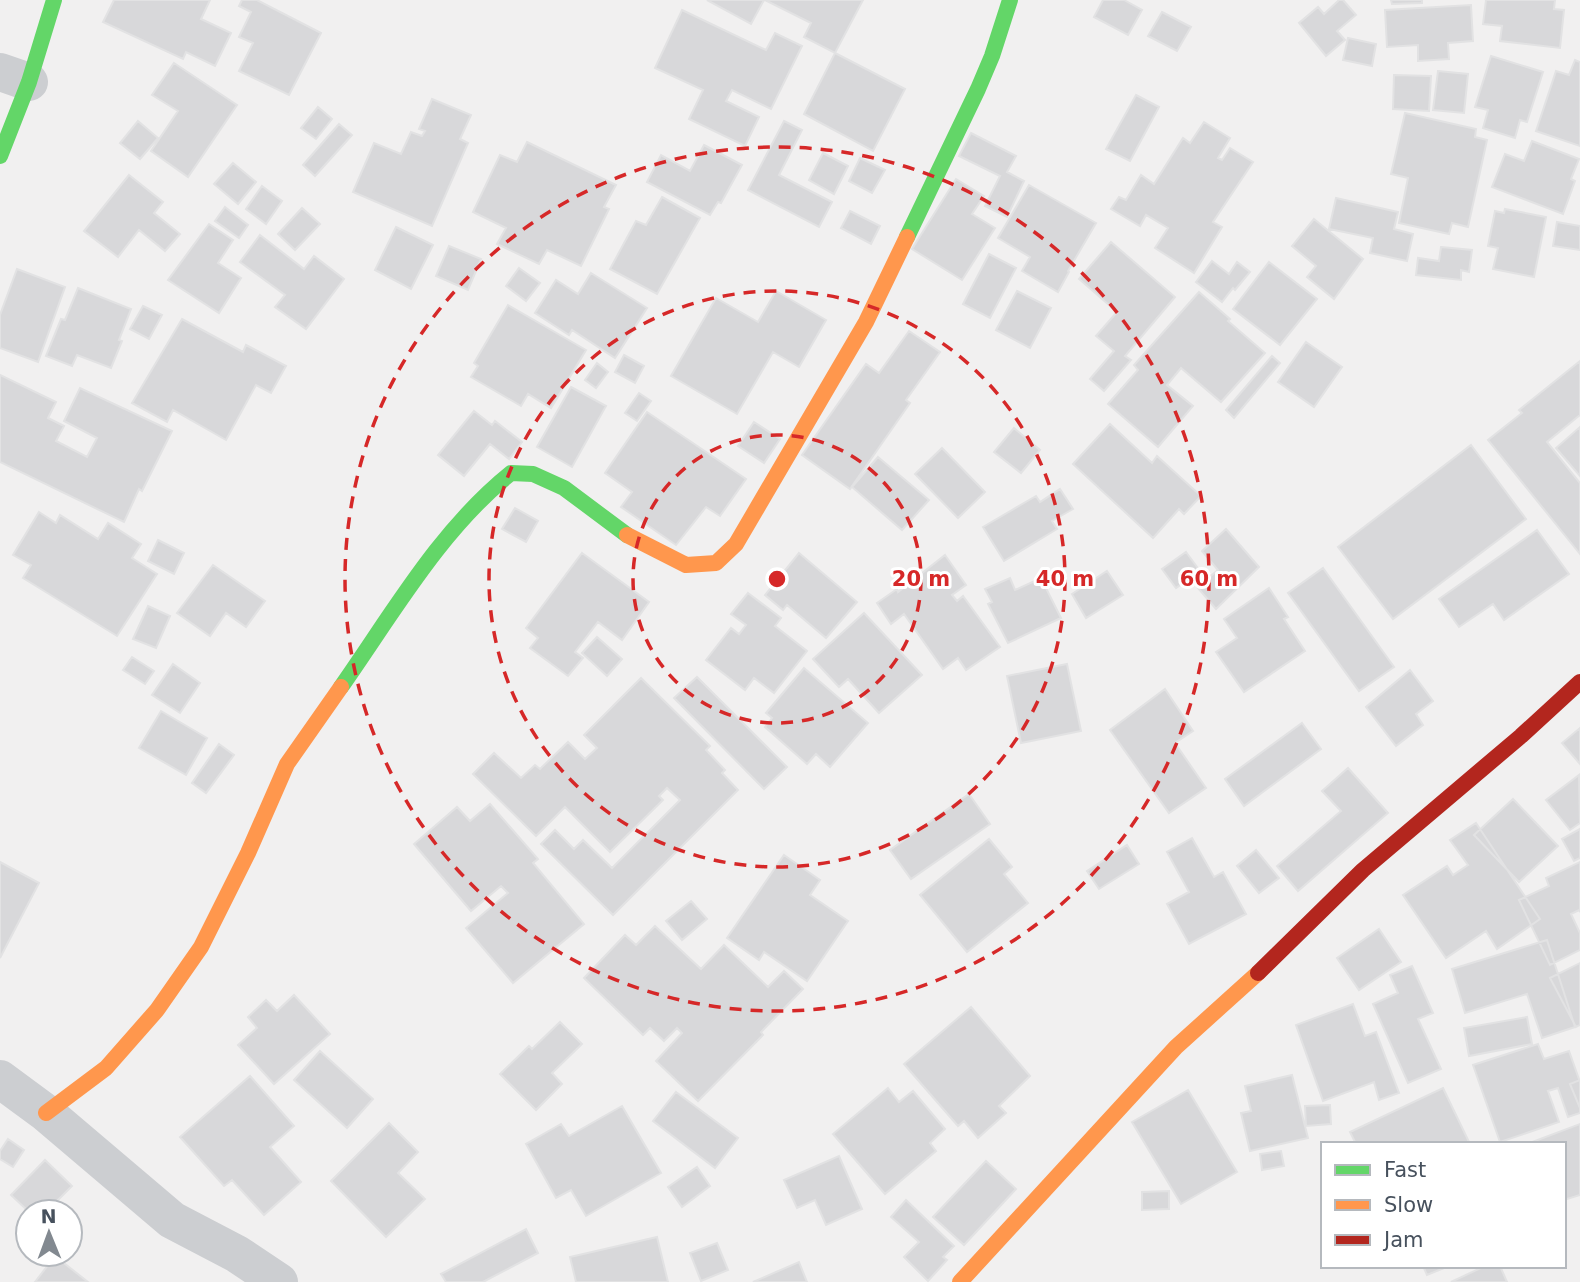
<svg xmlns="http://www.w3.org/2000/svg" width="1580" height="1282" viewBox="0 0 1580 1282" font-family="'DejaVu Sans',sans-serif">
  <style>
    .building { fill: #d8d8da; stroke: #e2e2e3; stroke-width: 2 }
    .lines { fill: none; stroke-linecap: round; stroke-linejoin: round }
    .street { stroke: #ccced1; stroke-width: 38 }
    .fast { stroke: #63d668; stroke-width: 16 }
    .slow { stroke: #ff974d; stroke-width: 16 }
    .jam { stroke: #b3261e; stroke-width: 16 }
    .ring { fill: none; stroke: #d62828; stroke-width: 3.5; stroke-dasharray: 12 9 }
    .centre { fill: #d62828; stroke: #fff; stroke-width: 3.5 }
    .ring-label { font-size: 21px; text-anchor: middle; font-weight: bold; fill: #d62828; stroke: #fff; stroke-width: 6; stroke-linejoin: round; paint-order: stroke }
  </style>
  <rect width="100%" height="100%" fill="#f1f0f0"/>
  <path class="building" d="M114 0H210L201 19 231 33 215 66 186 52 183 59 103 22Z
    M242 0H257L321 33 289 95 239 71 253 43 239 37 251 12 239 6Z
    M707 0H764L751 24Z
    M765 0H863L835 53 804 37 811 23Z
    M1103 0H1124L1142 10 1128 35 1094 17Z
    M1339 0H1343L1356 15 1337 31 1345 40 1326 56 1299 23 1318 7 1324 14Z
    M1391 0H1422V3L1392 4Z
    M1486 0H1555L1554 9 1564 10 1560 48 1500 41 1502 26 1483 24Z
    M1471 5 1473 41 1448 43 1449 59 1418 61V45L1387 47 1385 10Z
    M682 10 766 50 775 33 802 46 771 109 732 90 726 101 759 117 745 146 689 119 703 90 655 68Z
    M1162 12 1191 27 1177 51 1148 36Z
    M1348 38 1376 44 1372 66 1343 60Z
    M835 53 905 89 873 151 804 114Z
    M1491 56 1543 72 1527 122 1520 120 1515 138 1483 128 1488 110 1475 107Z
    M1575 60 1580 62V146L1536 131 1556 71 1569 75Z
    M174 63 237 105 188 177 151 151 178 111 152 95Z
    M1438 71 1468 74 1464 113 1433 110Z
    M1394 75 1431 76 1429 111 1393 109Z
    M1136 95 1159 107 1130 161 1106 149Z
    M432 99 471 115 460 139 468 143 432 226 353 192 374 143 401 154 411 132 422 136 425 131 419 129Z
    M318 107 332 119 316 139 301 128Z
    M1405 113 1476 129 1475 137 1487 140 1468 227 1452 223 1449 234 1399 223 1408 178 1391 174Z
    M138 121 158 138 140 159 120 143Z
    M784 121 802 130 779 175 832 202 819 227 748 190Z
    M1204 122 1230 138 1218 158 1222 160 1230 148 1253 162 1213 222 1222 227 1194 273 1155 248 1168 228 1146 215 1140 226 1111 209 1119 197 1126 200 1141 175 1154 184 1183 138 1190 143Z
    M339 124 352 135 315 176 303 165Z
    M971 133 1016 156 1007 172 1024 181 1007 217 985 206 1000 176 959 156Z
    M1532 141 1579 159 1571 179 1575 181 1563 214 1492 187 1505 154 1524 161Z
    M527 142 616 185 604 207 609 209 581 266 547 250 539 264 497 244 506 228 473 212 500 155 517 162Z
    M704 145 742 165 721 203 718 202 710 215 647 182 661 155 690 171Z
    M823 153 848 166 834 194 809 180Z
    M860 158 885 170 872 193 849 181Z
    M233 163 256 182 238 204 214 184Z
    M129 175 163 202 154 213 180 234 165 251 139 230 118 257 84 231Z
    M956 179 984 196 972 214 995 228 962 280 912 249Z
    M1029 185 1096 223 1068 271 1069 272 1058 292 1022 271 1030 257 998 238Z
    M262 186 282 201 266 224 246 209Z
    M662 197 700 218 657 294 610 269 636 221 646 225Z
    M1336 198 1398 212 1394 229 1413 234 1407 261 1370 253 1373 238 1329 229Z
    M225 207 248 225 239 238 215 221Z
    M302 208 320 224 295 250 278 234Z
    M1505 209 1546 217 1534 277 1493 269 1498 248 1488 246 1495 211 1504 213Z
    M850 211 880 226 871 244 841 228Z
    M1314 219 1363 259 1334 299 1307 277 1316 266 1292 246Z
    M1557 222 1580 226V250L1553 246Z
    M209 224 233 240 218 263 241 278 219 313 168 280Z
    M396 227 433 245 411 289 375 270Z
    M260 235 304 269 314 256 344 279 306 329 275 307 285 295 240 262Z
    M1111 242 1175 297 1125 356 1131 360 1104 391 1090 379 1114 351 1096 336 1117 312 1079 279Z
    M449 246 481 259 468 290 436 276Z
    M1441 247 1472 250 1469 272 1461 270V280L1416 275 1418 258 1439 261Z
    M989 254 1016 268 990 318 963 304Z
    M1212 261 1229 274 1237 262 1250 272 1235 290 1233 288 1222 302 1196 282Z
    M1269 262 1317 299 1280 345 1233 309Z
    M519 268 540 283 526 301 506 286Z
    M17 269 65 287 38 362 0 348V315Z
    M591 273 647 308 615 358 572 330 569 335 535 313 556 280 578 294Z
    M78 288 131 309 119 340 122 341 111 368 77 355 72 366 46 356 61 319 65 320Z
    M776 291 826 320 799 367 773 352 737 414 671 376 716 298 758 322Z
    M1017 291 1051 308 1030 348 996 330Z
    M1199 292 1230 319 1228 321 1265 353 1221 402 1181 368 1167 385 1193 406 1158 447 1108 404 1138 370 1134 365Z
    M508 305 586 350 551 408 528 394 521 406 471 377 478 366 474 363Z
    M143 306 162 315 149 339 130 329Z
    M182 319 243 352 246 345 286 366 271 393 256 385 226 440 173 410 167 422 132 403Z
    M909 331 940 352 906 400 910 403 850 489 802 455 866 364 879 373Z
    M1306 342 1342 367 1314 407 1278 382Z
    M624 355 644 366 635 383 615 372Z
    M1272 356 1280 363 1234 418 1226 410Z
    M1580 361V415L1547 442 1580 483V554L1488 440 1522 413 1519 410Z
    M597 363 608 372 596 388 585 380Z
    M0 375 56 402 48 418 64 426 56 441 87 457 97 438 64 421 80 388 172 431 142 491 139 489 124 522 0 462Z
    M571 387 606 406 572 467 537 447Z
    M639 393 651 401 637 421 625 413Z
    M474 411 492 425 495 421 522 442 509 459 490 444 464 476 438 455Z
    M647 412 746 479 720 516 706 507 676 545 621 507 632 492 605 473Z
    M754 422 780 439 764 463 738 446Z
    M1110 424 1152 463 1157 456 1201 496 1184 514 1179 509 1153 538 1073 464Z
    M1580 427V476L1556 448Z
    M1014 428 1040 450 1021 473 994 452Z
    M1471 445 1526 519 1393 619 1338 547Z
    M942 448 985 492 958 518 915 474Z
    M878 457 929 500 902 530 852 487Z
    M1060 489 1073 509 1052 521 1057 529 1004 561 983 527 1036 496 1040 502Z
    M515 508 538 521 526 542 502 529Z
    M39 512 56 523 60 515 98 539 108 523 141 544 132 558 157 574 117 636 23 578 31 565 13 555Z
    M1226 529 1259 567 1216 609 1197 587 1218 570 1202 551Z
    M1537 530 1569 574 1504 620 1493 604 1459 627 1439 599Z
    M158 540 184 553 174 574 148 561Z
    M1186 552 1200 571 1176 588 1162 569Z
    M582 553 649 602 622 640 598 622 575 652 583 658 568 676 530 648 538 638 526 628Z
    M799 553 857 602 826 638 787 605 783 610 765 595Z
    M945 555 966 585 952 595 957 601 963 596 1000 647 966 670 958 658 943 669 904 614 891 624 877 603 897 589 898 592Z
    M213 565 265 601 246 627 226 613 210 636 177 613Z
    M1323 568 1394 667 1359 691 1288 593Z
    M1107 571 1123 595 1086 618 1072 594Z
    M1010 578 1015 590 1041 578 1061 618 1008 643 988 604 992 602 985 589Z
    M1269 588 1288 617 1284 619 1305 651 1244 692 1216 652 1237 638 1224 619Z
    M748 593 781 618 775 626 807 651 774 693 754 678 745 690 706 660 731 628 739 634 746 625 731 614Z
    M148 606 170 616 156 648 133 639Z
    M864 613 922 675 879 713 848 679 839 687 813 659Z
    M597 637 622 659 607 676 582 653Z
    M132 657 154 671 145 684 123 670Z
    M173 664 200 683 180 713 152 695Z
    M1067 664 1081 731 1021 743 1007 676Z
    M804 668 868 723 830 767 816 754 807 764 765 727 772 718 766 713Z
    M1410 670 1433 701 1416 714 1423 725 1396 746 1366 707Z
    M697 677 787 767 764 789 674 698Z
    M641 678 710 746 706 750 725 770 722 773 738 790 613 915 541 844 555 830 574 849 583 840 612 868 680 800 667 788 659 796 663 800 610 852 565 807 536 836 473 774 494 753 521 778 535 765 540 769 568 742 585 759 597 748 584 735Z
    M1165 689 1193 731 1175 743 1206 788 1169 813 1110 730Z
    M161 711 207 738 186 775 139 748Z
    M1302 723 1321 749 1244 806 1225 779Z
    M1580 728V764L1562 743Z
    M219 744 234 755 206 793 192 783Z
    M1348 768 1388 813 1298 891 1277 866 1341 811 1322 791Z
    M1579 775 1580 823 1570 830 1546 800Z
    M969 794 990 824 911 879 890 850Z
    M1513 799 1558 846 1519 882 1474 835Z
    M490 804 538 859 533 863 584 924 513 983 466 928 508 893 501 886 471 911 414 844 457 807 470 821Z
    M1476 823 1540 919 1497 949 1486 931 1446 958 1403 895 1447 866 1453 875 1468 865 1450 840Z
    M1580 829V858L1574 861 1562 839Z
    M1192 838 1214 877 1223 872 1246 914 1189 944 1167 904 1189 892 1167 852Z
    M989 839 1012 867 1004 874 1028 903 967 952 920 895Z
    M1127 845 1139 864 1099 889 1087 871Z
    M1256 850 1279 878 1259 893 1237 866Z
    M784 855 820 880 810 895 848 921 807 981 764 952 759 960 727 938Z
    M0 862 39 883 0 958Z
    M1580 862V912L1579 910 1571 914 1580 933V950L1550 965 1519 900 1549 886 1546 878Z
    M691 901 707 919 682 940 666 921Z
    M655 926 701 969 724 945 768 987 784 971 803 989 761 1032 763 1035 698 1101 656 1061 682 1033 677 1028 664 1041 650 1028 643 1035 584 978 625 935 636 945Z
    M1379 929 1401 962 1359 990 1337 958Z
    M1547 940 1575 1027 1542 1038 1527 994 1465 1013 1452 969Z
    M1580 963V1025L1576 1027 1550 978Z
    M1412 966 1433 1013 1418 1019 1441 1069 1408 1083 1373 1004 1398 993 1390 975Z
    M294 995 330 1034 274 1084 238 1045 257 1028 248 1017 266 1000 277 1011Z
    M1353 1004 1365 1036 1376 1032 1399 1093 1379 1100 1374 1082 1323 1101 1296 1025Z
    M971 1007 1030 1076 999 1106 1006 1113 978 1138 964 1121 958 1126 904 1064Z
    M1527 1017 1532 1044 1469 1056 1464 1028Z
    M560 1022 582 1044 552 1073 562 1084 536 1110 500 1074 529 1046 532 1049Z
    M1538 1044 1544 1059 1569 1051 1580 1082V1113L1568 1117 1558 1088 1548 1091 1559 1122 1500 1142 1473 1065Z
    M320 1051 373 1099 347 1128 294 1080Z
    M1292 1075 1308 1138 1250 1151 1241 1113 1251 1111 1245 1086Z
    M250 1076 294 1126 270 1147 301 1182 264 1215 232 1180 224 1186 180 1137Z
    M1580 1080V1108L1570 1084Z
    M888 1088 899 1102 913 1091 945 1129 930 1143 936 1151 885 1194 833 1134Z
    M1443 1088 1470 1144H1356L1350 1132Z
    M1188 1090 1237 1172 1181 1204 1132 1122Z
    M676 1092 738 1138 715 1168 653 1121Z
    M1330 1105 1331 1124 1306 1126 1305 1106Z
    M622 1106 661 1173 586 1216 571 1190 556 1198 526 1144 561 1124 569 1136Z
    M389 1123 418 1152 398 1173 425 1199 386 1237 331 1181Z
    M1580 1124V1195L1564 1200V1144H1527Z
    M8 1139 24 1150 13 1167 0 1159V1151Z
    M1281 1151 1284 1166 1262 1170 1260 1154Z
    M839 1156 862 1209 826 1225 815 1200 797 1208 784 1180Z
    M45 1160 72 1186 46 1212H29L11 1195Z
    M986 1161 1016 1189 964 1245 933 1217Z
    M697 1167 710 1186 682 1207 668 1187Z
    M1169 1191V1209L1142 1210V1192Z
    M906 1200 954 1246 943 1257 947 1260 928 1281 904 1257 919 1242 891 1217Z
    M526 1229 538 1253 483 1282H446L441 1274Z
    M657 1237 668 1282H576L570 1257Z
    M717 1243 728 1270 701 1281 690 1253Z
    M55 1256 88 1282H35Z
    M799 1262 807 1282H753Z
    M1423 1266H1449L1427 1275Z
    M1485 1266H1500L1507 1282H1451Z"/>
  <g class="lines">
    <path class="street" d="M0 72 29 82
      M0 1079 46 1113 172 1220 237 1254 279 1282"/>
    <path class="fast" d="M0 156 29 82 54 0
      M907 237 978 89 992 56 1010 0
      M341 687C393 613 440 530 511 473L533 474 564 488 627 535"/>
    <path class="slow" d="M627 535 686 565 716 563 736 544 866 322 907 237
      M46 1113 106 1068 157 1010 201 947 248 853 287 764 341 687
      M960 1282 1176 1047 1258 973"/>
    <path class="jam" d="M1258 973 1363 870 1521 736 1580 682"/>
  </g>
  <g class="ring">
    <circle cx="777" cy="579" r="144"/>
    <circle cx="777" cy="579" r="288"/>
    <circle cx="777" cy="579" r="432"/>
  </g>
  <circle cx="777" cy="579" r="10" class="centre"/>
  <g class="ring-label">
    <text x="921" y="586">20 m</text>
    <text x="1065" y="586">40 m</text>
    <text x="1209" y="586">60 m</text>
  </g>
  <rect x="1321" y="1142" width="245" height="126" fill="#ffffff" stroke="#b5b9be" stroke-width="2"/>
  <rect x="1335" y="1165" width="35" height="10" fill="#63d668" stroke="#b5b9be" stroke-width="2"/>
  <text x="1384" y="1177" font-size="21" fill="#47515d">Fast</text>
  <rect x="1335" y="1200" width="35" height="10" fill="#ff974d" stroke="#b5b9be" stroke-width="2"/>
  <text x="1384" y="1212" font-size="21" fill="#47515d">Slow</text>
  <rect x="1335" y="1235" width="35" height="10" fill="#b3261e" stroke="#b5b9be" stroke-width="2"/>
  <text x="1384" y="1247" font-size="21" fill="#47515d">Jam</text>
  <g transform="translate(49 1233) rotate(359)"><circle r="33" fill="#ffffff" stroke="#b5b9be" stroke-width="2"/>
  <path d="M0-5L12 26L0 18L-12 26Z" fill="#828990"/>
  <text y="-10" font-size="19" font-weight="bold" text-anchor="middle" fill="#47515d">N</text>
  </g>
</svg>
